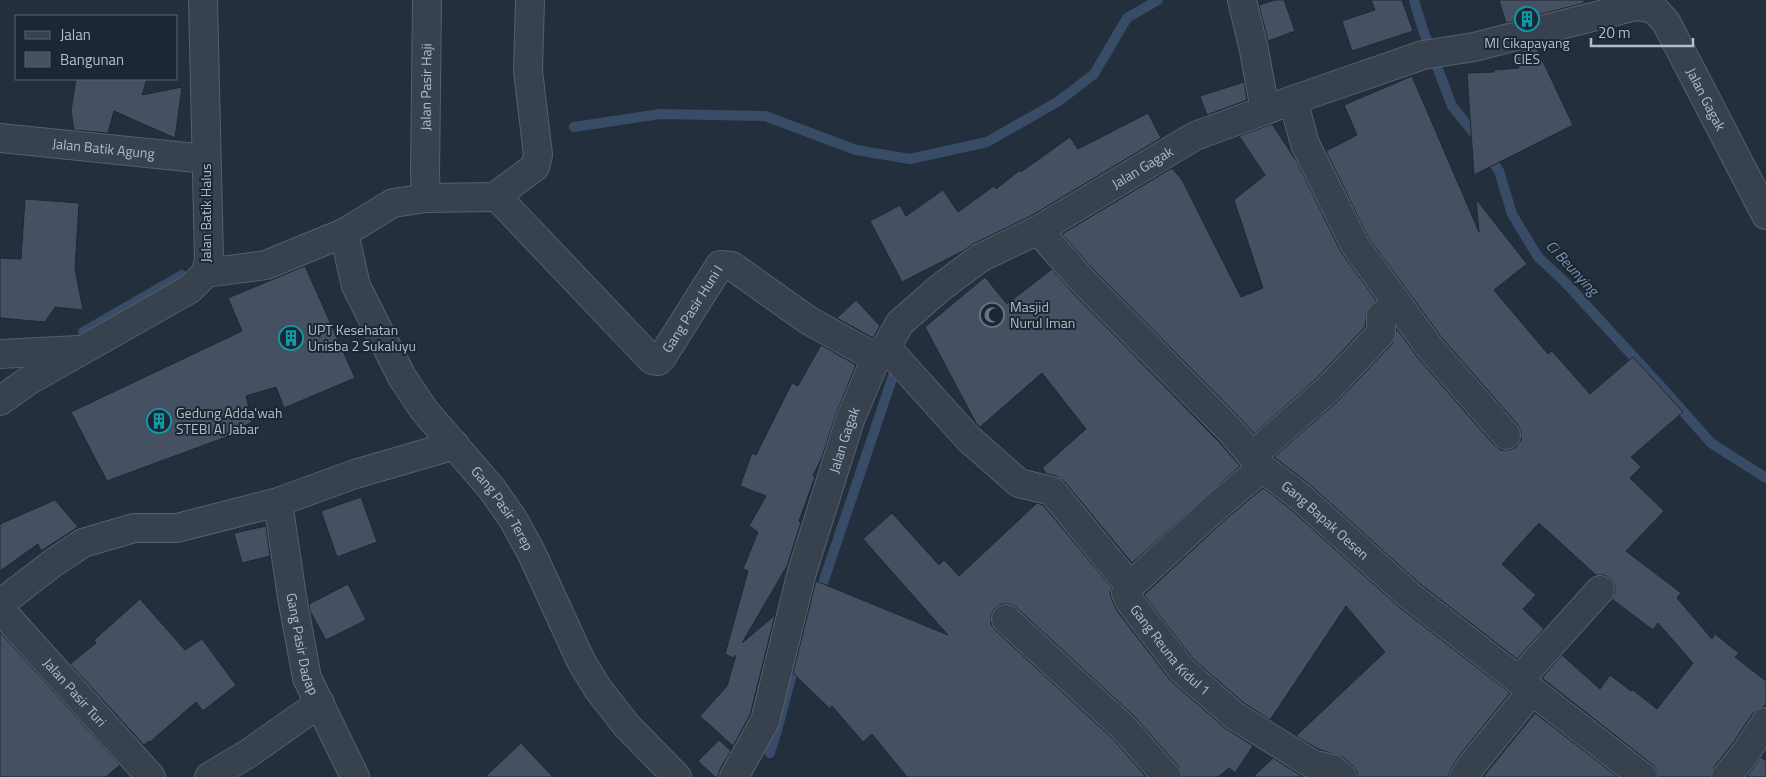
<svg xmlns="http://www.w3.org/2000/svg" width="1766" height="777" viewBox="0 0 1766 777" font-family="'Titillium Web',sans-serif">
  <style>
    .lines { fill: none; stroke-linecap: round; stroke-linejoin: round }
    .stream { stroke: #394c67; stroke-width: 10 }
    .building { fill: #455162; stroke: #1f2835 }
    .minor-casing { stroke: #565f6c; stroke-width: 30 }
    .minor { stroke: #38414e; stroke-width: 28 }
    .labels { text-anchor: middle; stroke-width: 4; stroke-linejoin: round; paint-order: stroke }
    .poi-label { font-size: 14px; fill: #b4bcc9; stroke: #1d2633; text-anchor: start }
    .street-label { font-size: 14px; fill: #b4bcc9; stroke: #1d2633 }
    .water-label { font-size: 15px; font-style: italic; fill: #7c92b1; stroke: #1d2633 }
  </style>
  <rect width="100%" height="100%" fill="#242f3e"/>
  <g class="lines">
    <path class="stream" d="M1414 0 1423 30 1452 106 1478 138
      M574 127 660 114 765 116 856 150 910 159 987 142 1059 101 1094 74 1127 18 1158 0
      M1488 155 1499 171 1512 214 1538 257 1564 281 1665 391 1711 443 1766 478
      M83 332 182 275
      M819 595 896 367
      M770 753C782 717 789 680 801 644"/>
  </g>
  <path class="building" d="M1275 0H1284L1295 31 1268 41 1259 5Z
    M1371 0H1402L1413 31 1352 51 1342 21 1375 10Z
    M1499 0H1584V3L1506 23Z
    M1536 47 1573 125 1474 175 1467 73 1494 72V70L1519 68 1515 53Z
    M1412 76 1479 232 1476 199 1527 264 1494 290 1548 354 1552 351 1590 394 1633 357 1683 412 1631 457 1641 467 1630 478 1664 511 1626 551 1681 593 1677 598 1712 639 1715 634 1739 653 1735 657 1766 681V705L1753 713 1733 743 1714 767 1711 777H1658L1657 771 1653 765 1542 678 1562 655 1600 689 1610 675 1631 691 1633 690 1657 709 1693 663 1658 623 1653 630 1612 599 1615 593V586L1611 579 1604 575H1596L1539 523 1502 564 1536 595 1523 609 1544 629 1517 659 1419 583 1308 483 1274 457 1339 400 1392 344 1397 329 1418 358 1494 445 1501 450H1509L1516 447 1521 440V432L1518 425 1442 338 1368 237 1326 151 1357 135 1344 105Z
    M76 79H147L142 95 182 87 175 138 114 111 108 133 74 130 71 111Z
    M1244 82 1247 100 1207 115 1200 96Z
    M1148 113 1161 138 1031 216 973 244 963 251 902 282 870 221 900 205 906 216 943 190 958 212 994 186 996 189 1020 170 1021 172 1070 137 1078 149Z
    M1272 124 1297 162 1341 252 1376 300 1367 310 1365 327 1317 378 1254 434 1242 420 1092 268 1062 234 1172 168 1182 180 1241 297 1263 288 1234 200 1265 175 1239 136Z
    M25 199 79 203 75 269 83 310 55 307 45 322 0 318V258L21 259Z
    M305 266 355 378 284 408 276 387 246 396 252 422 244 426 245 430 107 481 71 412 242 331 228 298Z
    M1052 269 1070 290 1219 442 1240 466 1132 563 1064 481 1056 476 1047 474 1042 468 1086 429 1042 373 980 427 976 423 925 327 985 277 1007 304Z
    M856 300 880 326 873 338 837 318Z
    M821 345 856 365 836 414 822 457 813 476 815 477 799 521 801 522 787 566 742 643 775 615 750 715 733 746 700 716 727 686 736 655 734 658 725 654 748 571 743 569 758 532 749 526 766 496 740 486 752 453 756 455 792 383 798 386Z
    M1263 488 1288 507 1399 607 1510 693 1459 756 1451 769 1448 777H1357V772L1353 766 1343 757 1318 749 1296 736 1385 652 1346 606 1270 720 1244 703 1193 659 1144 595 1226 519Z
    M361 497 377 542 337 557 321 511Z
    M55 500 78 527 41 551 38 544 0 571V524Z
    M1037 503 1043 505 1112 588 1110 593 1112 600 1118 612 1170 680 1225 728 1253 746 1235 773 1229 768 1218 777H1182L1179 767 1135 717 1017 608 1010 604H1001L994 609 991 616V624L995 630 1113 739 1146 777H907L872 734 863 742 832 706 830 709 793 673 816 581 948 635 863 539 892 513 939 565 944 560 959 576Z
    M266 526 270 556 242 563 234 533Z
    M348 584 366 620 326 640 310 611 309 604Z
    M140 599 185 650 202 639 236 685 203 711 196 702 150 742 149 741 144 745 70 664 96 643 94 640Z
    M0 632 120 765 106 777H0Z
    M1535 713 1618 777H1483Z
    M719 740 731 751 720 769 718 777H715L698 761Z
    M521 743 553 777H485Z
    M1761 757 1766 761V777H1746Z
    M1273 758 1303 777H1253Z"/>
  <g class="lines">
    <defs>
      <g id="minor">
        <path d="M1242 0 1254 50 1265 110"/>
        <path d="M1293 100 1305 144 1355 245 1430 348 1506 435"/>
        <path id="s1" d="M0 138 206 159"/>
        <path id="s2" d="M494 197 500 200 652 360 658 361 662 357 720 265 732 266 808 320 876 358"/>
        <path id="s3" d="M426 198 425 174 427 0"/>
        <path id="s4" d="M1038 230 1081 279 1231 431 1262 468 1298 495 1409 595 1643 777"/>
        <path id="s5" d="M344 233 356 286 402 377 424 410 492 489 513 519 532 554 581 661 598 689 627 726 677 777"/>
        <path d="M206 273 266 265 344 233 393 203 426 198 494 197 535 167 538 155 528 71 530 0"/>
        <path id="s6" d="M886 347 969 439 1019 483 1052 491 1130 586 1126 593 1131 603 1182 670 1235 716 1312 764 1333 769 1342 777"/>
        <path d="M0 354 78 350"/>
        <path d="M0 401 28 381 190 289 206 273 209 259 203 0"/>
        <path d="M1253 455 1328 389 1381 333V316L1397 303"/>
        <path id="s7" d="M278 502 292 597 307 678 355 777"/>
        <path d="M1130 586 1216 507 1262 468"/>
        <path d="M0 604 53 563 83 543 134 528H177L278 502 355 474 455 445"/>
        <path id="s8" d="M0 609 151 777"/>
        <path d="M1006 619 1124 728 1167 777"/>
        <path d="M1519 680 1600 590"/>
        <path d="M209 777 249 753 320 703"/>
        <path id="s9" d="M734 777 765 721 802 572 850 420 876 358 886 347 900 323 941 287 980 258 1038 230 1195 136 1293 100 1423 55 1474 47 1636 6 1654 9 1666 22 1766 215"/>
        <path d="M1464 777 1471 766 1532 691"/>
        <path d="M1726 777 1746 752 1766 722"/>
      </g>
    </defs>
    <use href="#minor" class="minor-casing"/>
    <use href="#minor" class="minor"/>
  </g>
  <defs>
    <symbol id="building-ring" viewBox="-11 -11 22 22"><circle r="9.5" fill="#1d2633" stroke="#0f9aa8" stroke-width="1.5"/><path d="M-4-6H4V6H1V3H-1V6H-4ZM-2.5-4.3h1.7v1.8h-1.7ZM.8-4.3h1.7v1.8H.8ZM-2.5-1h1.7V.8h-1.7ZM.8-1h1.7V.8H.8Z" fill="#0f9aa8"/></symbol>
    <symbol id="mosque-ring" viewBox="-11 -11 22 22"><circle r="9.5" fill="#1d2633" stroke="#6b7280" stroke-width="1.5"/><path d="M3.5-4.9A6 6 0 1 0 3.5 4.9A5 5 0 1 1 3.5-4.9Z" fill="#6b7280"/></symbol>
  </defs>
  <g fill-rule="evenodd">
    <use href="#building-ring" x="1513" y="5" width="28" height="28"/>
    <use href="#mosque-ring" x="978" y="301" width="28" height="28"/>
    <use href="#building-ring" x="277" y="324" width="28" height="28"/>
    <use href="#building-ring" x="145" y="407" width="28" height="28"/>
  </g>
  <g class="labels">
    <g class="poi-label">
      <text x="1527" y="48" text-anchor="middle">MI Cikapayang<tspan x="1527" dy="16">CIES</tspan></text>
      <text x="1010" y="312">Masjid<tspan x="1010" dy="16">Nurul Iman</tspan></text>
      <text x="308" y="335">UPT Kesehatan<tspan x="308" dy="16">Unisba 2 Sukaluyu</tspan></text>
      <text x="176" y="418">Gedung Adda'wah<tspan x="176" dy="16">STEBI Al Jabar</tspan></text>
    </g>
    <g class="street-label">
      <text dy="5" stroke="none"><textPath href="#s3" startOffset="111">Jalan Pasir Haji</textPath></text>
      <text dy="5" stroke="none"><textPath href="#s9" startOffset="1421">Jalan Gagak</textPath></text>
      <text dy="5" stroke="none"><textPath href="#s1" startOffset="104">Jalan Batik Agung</textPath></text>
      <text dy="5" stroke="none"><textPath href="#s9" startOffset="776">Jalan Gagak</textPath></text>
      <text transform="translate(206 213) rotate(-90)" y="5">Jalan Batik Halus</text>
      <text dy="5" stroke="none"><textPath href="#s2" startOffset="296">Gang Pasir Huni I</textPath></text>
      <text dy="5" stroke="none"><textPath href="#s9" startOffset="356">Jalan Gagak</textPath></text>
      <text dy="5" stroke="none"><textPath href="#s5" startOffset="322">Gang Pasir Terep</textPath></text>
      <text dy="5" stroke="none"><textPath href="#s4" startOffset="409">Gang Bapak Oesen</textPath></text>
      <text dy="5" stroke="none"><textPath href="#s7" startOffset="144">Gang Pasir Dadap</textPath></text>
      <text dy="5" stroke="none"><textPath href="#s6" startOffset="428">Gang Reuna Kidul 1</textPath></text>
      <text dy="5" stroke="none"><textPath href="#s8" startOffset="112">Jalan Pasir Turi</textPath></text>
    </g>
    <g class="water-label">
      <text transform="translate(1572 268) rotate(47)" y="5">Ci Beunying</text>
    </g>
  </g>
  <rect x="15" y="15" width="162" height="65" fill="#1d2633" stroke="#59626f"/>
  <rect x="25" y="31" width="25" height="8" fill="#38414e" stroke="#59626f"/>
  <text x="60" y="40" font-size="15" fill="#b4bcc9">Jalan</text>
  <rect x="25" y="52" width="25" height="15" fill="#455162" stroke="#59626f"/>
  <text x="60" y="65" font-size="15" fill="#b4bcc9">Bangunan</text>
  <path d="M1591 38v8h102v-8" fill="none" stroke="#b4bcc9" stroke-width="2.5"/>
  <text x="1598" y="38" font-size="15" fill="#b4bcc9" stroke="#1d2633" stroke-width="4" paint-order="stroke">20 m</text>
</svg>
